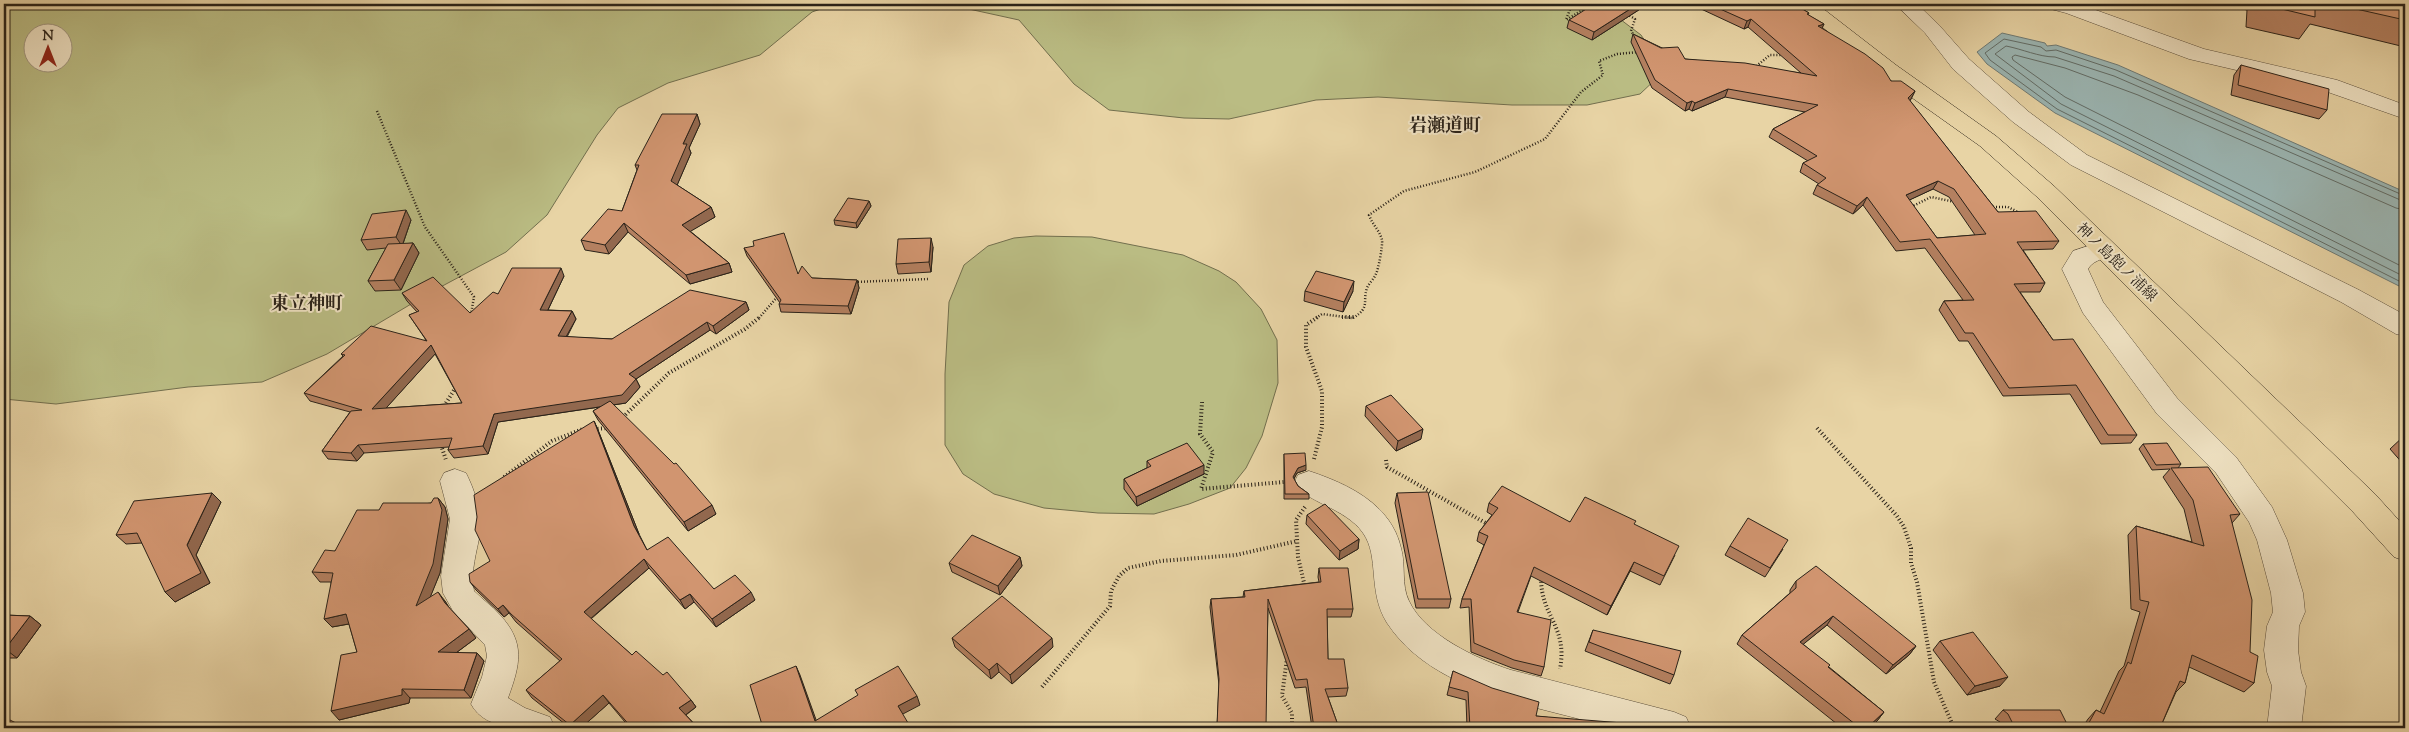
<svg xmlns="http://www.w3.org/2000/svg" width="2409" height="732" viewBox="0 0 2409 732" font-family="'Sorts Mill Goudy','Noto Serif JP',serif">
  <style>
    .green { fill: #babc83; stroke: #726f4e; fill-rule: evenodd }
    .water { fill: #9bb5b2; stroke: #6e7a75 }
    .lines { fill: none; stroke-linecap: round; stroke-linejoin: round }
    .shore { stroke: #626c66; stroke-width: 1 }
    .minor-casing { stroke: #5a4e3c; stroke-width: 1 }
    .major-casing { stroke: #2a2219; stroke-width: 1 }
    .path-far1 { stroke: #2a2219; stroke-width: 2.5; stroke-dasharray: 1 2; stroke-linecap: butt }
    .path { stroke: #2a2219; stroke-width: 4; stroke-dasharray: 1 2.5; stroke-linecap: butt }
    .minor { fill: #f0e3c4; fill-rule: evenodd }
    .major { fill: #e8d4a5; fill-rule: evenodd }
    .wall { fill: #b48060; stroke: #2a2219; fill-rule: evenodd }
    .shaded-wall { fill: #92684e; stroke: #2a2219 }
    .building { fill: #d19570; stroke: #2a2219; fill-rule: evenodd }
    .labels { text-anchor: middle; stroke-width: 4; stroke-linejoin: round; paint-order: stroke }
    .street-label { font-size: 15px; fill: #2a2219; stroke: #f0e3c4 }
    .quarter-label { font-size: 18px; font-weight: bold; fill: #2a2219; stroke: #f0e3c4 }
  </style>
  <rect width="100%" height="100%" fill="#e8d4a5"/>
  <filter id="stains"><feTurbulence type="fractalNoise" baseFrequency=".004" numOctaves="4"/><feColorMatrix values="0 0 0 0 .2 0 0 0 0 .09 0 0 0 0 .02 0 0 0 .5 -.17"/></filter>
  <radialGradient id="worn" r=".72"><stop offset=".6" stop-color="#630" stop-opacity="0"/><stop offset="1" stop-color="#630" stop-opacity=".3"/></radialGradient>
  <path class="green" d="M4 4H835L812 12 760 55 668 83 618 108 597 135 547 215 506 252 433 291 327 354 262 382 188 387 56 404 4 399ZM32 32H62V62H32Z
    M946 4H1600L1641 35 1657 59 1658 77 1640 94 1587 105H1512L1378 97 1316 100 1229 119 1184 118 1109 110 1074 84 1019 20Z
    M1036 236 1092 237 1183 255 1219 271 1236 282 1261 309 1277 340 1278 383 1262 436 1246 468 1230 488 1189 504 1154 514 1098 513 1044 508 994 494 963 474 945 445V374L949 302 964 265 988 246 1014 238Z"/>
  <path class="water" d="M2002 33 2045 43 2047 46 2056 45 2118 65 2405 192V289L2055 113 1987 64 1977 52Z"/>
  <g class="lines">
    <path class="shore" d="M2405 196 2116 70 2056 50 2046 51 2041 47 2004 39 1985 53 1990 60 2057 109 2405 284
      M2405 202 2114 76 2055 57C2039 57 2022 49 2006 46L1995 54 2061 104 2405 277
      M2405 210 2396 208 2138 95 2065 68 2015 55 2012 57 2013 60 2065 97 2405 268"/>
    <defs>
      <path id="minor" d="M1895 4H1917L1939 25 1969 59 2029 112 2087 155 2359 290 2405 315V336L2396 334 2341 302 2071 165 2013 122 1953 69 1925 33Z
        M2044 4H2079L2204 49 2337 80 2405 105V119L2322 90 2189 59 2066 13 2047 8Z
        M2103 241 2112 243 2116 249C2109 260 2094 258 2088 269L2103 302 2177 398 2236 457 2272 507 2287 540 2303 593 2305 612 2299 626 2298 650 2301 672 2306 686 2301 728H2267L2272 686 2267 672 2264 650 2267 626 2273 612 2271 593 2257 540 2249 522 2216 473 2157 414 2083 313 2062 269 2073 251Z
        M455 469 466 473C475 491 482 512 480 533 477 552 470 571 474 591 482 599 492 606 500 615 526 643 520 665 508 698L525 708 550 717 555 728C525 728 486 732 471 704L482 677 487 656 485 645 453 611 443 593 441 576 450 519 440 481 444 473Z
        M1309 471C1348 484 1391 504 1401 548 1406 565 1401 585 1409 601 1425 635 1477 659 1511 670L1674 712 1686 717 1691 728C1667 728 1643 730 1619 728 1601 727 1582 719 1564 715 1501 699 1425 681 1387 623 1367 591 1380 557 1363 533 1346 508 1303 501 1294 483L1298 475Z"/>
      <path id="major" d="M1795 4H1817L1896 65 1996 136 2054 186 2375 494 2405 527V561L2394 557 2353 512 2036 196 1980 146 1880 75Z"/>
    </defs>
    <use href="#minor" class="minor-casing"/>
    <use href="#major" class="major-casing"/>
    <path class="path-far1" d="M1572 4 1566 20 1591 5H1595
      M1627 14 1635 19 1631 31 1635 37
      M1754 68 1770 55H1783
      M377 111 425 227 474 297 471 314
      M1911 207 1931 197 1955 202
      M1990 207H2008L2018 212
      M855 282 928 279
      M759 318 778 296
      M1316 318 1322 314 1352 318
      M1353 318C1371 307 1362 302 1367 288 1369 283 1374 279 1376 274 1378 271 1383 245 1382 240 1380 231 1372 224 1369 215L1404 191 1475 172 1545 139 1581 92 1603 75 1599 61 1617 54 1639 52"/>
    <path class="path" d="M1342 317H1355
      M1202 402 1200 434 1213 452 1201 489 1284 482
      M444 406 456 387
      M623 417 669 373 745 329 760 317
      M1817 428 1897 516 1904 527 1911 548V563L1917 582 1934 682 1954 728
      M594 429 608 428
      M441 445 446 460
      M1314 459 1322 427V391L1306 347V325L1318 317
      M1386 460 1387 467 1489 525
      M504 477 552 441 583 429
      M1305 507 1296 520 1298 557 1305 587
      M1541 578C1541 617 1568 626 1560 669
      M1287 658 1282 696 1292 713V728
      M1042 687 1110 606 1111 591 1119 576 1128 568 1161 561 1236 555 1297 541"/>
    <use href="#minor" class="minor"/>
    <use href="#major" class="major"/>
  </g>
  <path class="wall" d="M1648 4 1592 40 1567 28 1569 20Z
    M1683 4H1794L1809 13 1808 15 1824 24 1822 28 1891 81 1915 91 1910 101 1998 212 2059 241 2053 249 2023 250 2045 283 2040 292H2020L2053 340 2137 435 2131 443 2101 444 2070 394 2003 396 1968 341H1959L1939 310 1944 301 1963 300 1925 248 1896 251 1863 205 1853 214 1813 194 1817 185 1819 184 1800 172 1803 163 1808 161 1769 137 1773 129 1805 112 1725 97 1692 111 1689 109 1685 111 1652 88 1631 42 1633 34 1685 59 1801 73 1748 27 1744 29 1699 8ZM1933 189 1949 197 1975 235 1937 238 1909 200Z
    M2222 4H2405V47L2310 24 2299 39 2246 27 2247 10Z
    M2241 65 2327 110 2319 119 2231 95 2234 75Z
    M697 114 700 124 689 148 691 153 677 185 711 207 715 217 690 231 729 263 732 272 690 284 628 232 609 254 585 250 581 240 622 211 637 170 635 165Z
    M869 201 871 206 857 228 835 225 834 220Z
    M411 220 403 244 413 243 419 253 401 290 375 291 368 281 386 248 367 250 361 240Z
    M933 247 931 272 898 274 896 264Z
    M744 248 798 274 812 278 857 280 859 288 851 314 781 312 779 304 780 303 747 256Z
    M564 276 548 310 572 311 576 319 567 337 612 339 746 302 749 310 716 334 710 330 636 379 640 387 626 403 613 405 716 514 688 531 598 420 593 411 600 407 498 422 488 454 454 458 448 450 449 447 364 453 357 461 328 459 322 451 350 412 310 401 304 393 343 356 341 354 426 340 409 315 417 312 407 301 402 293 470 313 498 294ZM435 354 462 403 386 408Z
    M1305 291H1353L1343 312 1304 301Z
    M1366 406 1421 439 1396 451 1365 416Z
    M594 421 598 430 639 534 647 550 714 589 755 600 716 627 694 602 685 609 649 568 591 619 632 655 691 700 696 707 686 715 698 728H630L609 703 581 728H570L532 698 526 690 560 661 516 622 509 613 504 617 476 590 470 582 490 561Z
    M2405 435V466L2390 449Z
    M2143 444 2181 464 2178 468 2240 514 2232 523 2254 683 2244 692 2189 667 2185 683 2176 692 2160 728H2082L2088 719 2096 710 2100 712 2119 671 2124 666 2140 612 2131 609 2128 535 2136 526 2192 542 2184 509 2163 477 2170 469 2152 470 2139 449Z
    M1284 454 1306 470 1297 473 1294 479 1298 486 1309 494V499H1284Z
    M1147 461 1204 474 1137 506 1124 489V479L1147 468Z
    M212 493 221 502 196 555 210 583 175 602 142 543 126 544 116 535Z
    M1397 493 1451 599 1449 608H1416L1395 503Z
    M438 498 445 507 448 519 440 573 430 597 445 601 449 608 469 629 476 638 456 653H477L484 661 471 698H410L409 703 339 720 357 652 349 624 332 627 331 582H320L312 572 379 510 431 503Z
    M1489 503 1570 522 1634 525 1675 555 1660 585 1630 571 1607 615 1531 576 1518 612 1544 667 1541 676 1512 668 1471 652 1469 607 1460 608 1462 599 1484 545 1477 541 1479 532 1492 515 1487 512Z
    M1307 515 1359 539 1358 549 1339 560 1306 524Z
    M1730 546 1783 549 1765 577 1725 555Z
    M1020 557 1022 566 1000 595 952 572 949 563Z
    M1319 568 1353 609 1351 617H1327L1328 659 1348 688 1346 696 1328 697 1339 728H1312L1306 687 1295 688 1268 608 1265 728H1217L1219 685 1210 607 1211 599 1243 597 1244 591 1319 582 1318 577Z
    M1796 581 1916 646 1909 655 1886 674 1827 625 1803 644 1829 667 1884 712 1877 721 1870 728H1842L1737 644 1742 635 1790 593V590Z
    M4 615 30 616 41 625 17 658H4Z
    M1593 630 1674 675 1670 684 1585 651Z
    M952 638 1053 647 1012 684 999 672 991 679 955 647Z
    M1940 641 2000 686 1967 695 1933 650Z
    M1453 671 1536 716 1636 728H1467L1466 700 1447 695Z
    M2003 710 2069 728H2003L2000 722 1995 719Z"/>
  <path class="shaded-wall" d="M1638 4H1648L1592 40 1594 32Z
    M1751 19 1748 27 1744 29 1747 21Z
    M1824 24 1820 32 1818 26Z
    M1728 89 1725 97 1692 111 1695 103Z
    M1915 91 1911 99 1904 107 1908 98Z
    M1692 101 1689 109 1685 111 1687 103Z
    M697 114 700 124 689 148 691 153 675 190 671 181 683 144Z
    M1938 181 1933 189 1901 204 1906 195Z
    M1867 197 1863 205 1853 214 1857 206Z
    M869 201 871 206 857 228 856 223Z
    M711 207 715 217 686 234 682 225Z
    M406 210 411 220 402 246 396 237Z
    M624 223 628 232 609 254 605 245Z
    M931 238 933 247 931 272 929 262Z
    M413 243 419 253 401 290 394 280Z
    M729 263 732 272 690 284 686 275Z
    M561 268 564 276 544 318 540 310Z
    M857 280 859 288 851 314 848 306Z
    M1354 281 1353 291 1343 312 1344 302Z
    M746 302 749 310 716 334 713 326Z
    M572 311 576 319 562 344 558 336Z
    M707 322 710 330 636 379 640 387 626 403 498 422 488 454 483 446 494 414 629 374Z
    M431 345 436 353 378 417 372 409Z
    M594 421 598 430 639 534 634 526Z
    M1423 429 1421 439 1396 451 1398 441Z
    M358 445 364 453 357 461 351 453Z
    M1204 465V474L1137 506 1136 497Z
    M1306 465V470L1297 473 1292 482 1293 477 1298 468Z
    M212 493 221 502 196 555 210 583 175 602 165 592Z
    M438 498 445 507 448 519 440 573 423 615 416 606Z
    M712 505 716 514 688 531 684 522Z
    M1359 539 1358 549 1339 560 1340 551Z
    M1020 557 1022 566 1000 595 998 586Z
    M644 559 649 568 589 620 584 612Z
    M1634 562 1630 571 1607 615 1611 606Z
    M438 592 445 601 452 612 445 603Z
    M751 592 755 600 716 627 712 619Z
    M690 594 694 602 685 609 680 600Z
    M503 605 509 613 504 617 498 609Z
    M346 614 354 623 332 627 324 619Z
    M30 616 41 625 17 658 5 649Z
    M1833 616 1827 625 1795 651 1800 642Z
    M469 629 476 638 445 661 438 652Z
    M1052 638 1053 647 1012 684 1010 675Z
    M1916 646 1909 655 1886 674 1893 665Z
    M477 653 484 661 471 698 464 690Z
    M997 663 999 672 991 679 989 670Z
    M796 666 800 675 819 728 815 721Z
    M2008 677 2000 686 1967 695 1975 686Z
    M402 689 410 698 409 703 339 720 331 711Z
    M603 695 609 703 581 728H572L570 725Z
    M917 696 920 705 901 715 898 706Z
    M691 700 696 707 684 716 679 708Z
    M1884 712 1877 721 1870 728H1867Z"/>
  <path class="building" d="M1594 4H1638L1594 32 1569 20Z
    M1709 4H1794L1809 13 1807 14 1824 24 1818 26 1865 54 1883 68 1891 81H1901L1915 91 1908 98 1998 212 2036 211 2059 241 2017 242 2045 283 2014 284 2053 340 2073 339 2137 435H2108L2076 385 2009 388 1973 333H1965L1944 301 1974 300 1930 239 1900 242 1867 197 1857 206 1817 185 1826 178 1803 163 1817 156 1773 129 1818 105 1728 89 1695 103 1692 101 1687 103 1655 80 1633 34 1661 48 1678 47 1685 59 1745 63 1817 76 1751 19 1747 21ZM1938 181 1954 189 1986 234 1937 238 1906 195Z
    M2261 4H2315V17Z
    M2334 4H2405V20Z
    M2241 65 2329 89 2327 110 2238 85Z
    M662 114H697L683 144H687L671 181 711 207 682 225 729 263 686 275 624 223 605 245 581 240 608 209 622 211 639 165H635Z
    M848 198 869 201 856 223 834 220Z
    M406 210 396 237 361 240 372 214Z
    M784 233 798 274 802 266 812 278 857 280 848 306 779 304 781 300 744 248 754 246 753 241Z
    M931 238 929 262 896 264 898 239Z
    M413 243 394 280 368 281 388 244Z
    M512 268H561L540 310 572 311 558 336 612 339 690 290 746 302 713 326 707 322 629 374 636 379 622 395 494 414 483 446 448 450 452 438 358 445 351 453 322 451 351 411 362 410 304 393 345 355 341 354 371 326 427 341 409 315 419 311 402 293 433 277 470 313 493 292 498 294ZM431 345 462 403 372 409Z
    M1316 271 1354 281 1344 302 1305 291Z
    M1391 395 1423 429 1398 441 1366 406Z
    M610 401 674 464 676 463 712 505 684 522 593 411Z
    M594 421 634 526 647 550 668 537 714 589 735 575 751 592 712 619 690 594 680 600 644 559 584 612 632 655 636 651 663 675 667 672 691 700 679 708 698 728H632L603 695 570 725 526 690 562 659 511 614 503 605 498 609 470 582 469 574 490 561 475 530 477 517 474 495Z
    M1187 443 1204 465 1136 497 1124 479 1151 466 1147 461Z
    M2167 443 2181 464 2156 465 2143 444Z
    M1305 453 1306 465 1298 468 1293 477 1298 486 1309 494H1285L1284 454Z
    M2208 467 2240 514 2230 515 2252 600 2250 652 2258 656 2254 683 2192 655 2185 683 2180 681 2160 728H2086L2096 710 2104 714 2128 662 2131 664 2149 602 2140 600 2136 526 2204 546 2193 500 2171 468Z
    M1502 486 1570 522 1585 497 1636 521 1634 524 1679 546 1664 576 1634 562 1611 606 1534 567 1517 612 1551 620 1544 667 1514 660 1474 643 1471 599H1462L1488 536 1479 532 1498 508 1489 503Z
    M1428 492 1451 599H1418L1397 493Z
    M212 493 187 545 201 573 165 592 137 533 116 535 134 501Z
    M434 498H438L442 510 433 564 416 606 438 592 445 603 469 629 438 652 477 653 464 690 402 689V695L331 711 341 655 357 652 346 614 324 619 333 573 312 572 325 550 335 551 357 510H379L383 503H431Z
    M1325 504 1359 539 1340 551 1307 515Z
    M1748 518 1788 540 1770 568 1730 546Z
    M972 535 1020 557 998 586 949 563Z
    M1816 566 1916 646 1893 665 1833 616 1800 642 1830 665 1828 667 1884 712 1867 728H1860L1742 635 1796 588V581Z
    M1319 568H1348L1353 609H1327L1328 659H1344L1348 688 1325 689 1339 728H1314L1307 679 1296 680 1268 599 1266 727 1217 725 1219 679 1211 599 1245 597 1244 591 1321 582Z
    M1002 596 1052 638 1010 675 997 663 989 670 952 638Z
    M4 615 30 616 5 649H4Z
    M1593 630 1681 651 1674 675 1589 642Z
    M1973 632 2008 677 1975 686 1940 641Z
    M796 666 815 721 858 695 855 690 898 666 917 696 898 706 911 728H763L750 685Z
    M1453 671 1492 688 1539 702 1536 716 1635 724 1636 728H1470L1468 692 1449 687Z
    M2003 710H2060L2069 728H2015L2008 714Z
    M4 717 26 728H4Z"/>
  <g class="labels">
    <g class="street-label">
      <text transform="translate(2117 262) rotate(44)" y="5">神ノ島飽ノ浦線</text>
    </g>
    <g class="quarter-label">
      <text x="1445" y="131">岩瀬道町</text>
      <text x="307" y="309">東立神町</text>
    </g>
  </g>
  <rect width="2409" height="732" fill="none" stroke="#e8d4a5" stroke-width="20"/>
  <rect x="5" y="5" width="2399" height="722" fill="none" stroke="#2a2219" stroke-width="2.5"/>
  <rect x="10" y="10" width="2389" height="712" fill="none" stroke="#2a2219"/>
  <g transform="translate(48 48)"><circle r="24" fill="#f0e3c4" stroke="#a19680"/>
  <path d="M0-4L9 19L0 12L-9 19Z" fill="#8f2418"/>
  <text y="-8" font-size="14" font-weight="bold" text-anchor="middle" fill="#2a2219">N</text>
  </g>
  <rect width="100%" height="100%" filter="url(#stains)"/>
  <rect width="100%" height="100%" fill="url(#worn)"/>
</svg>
